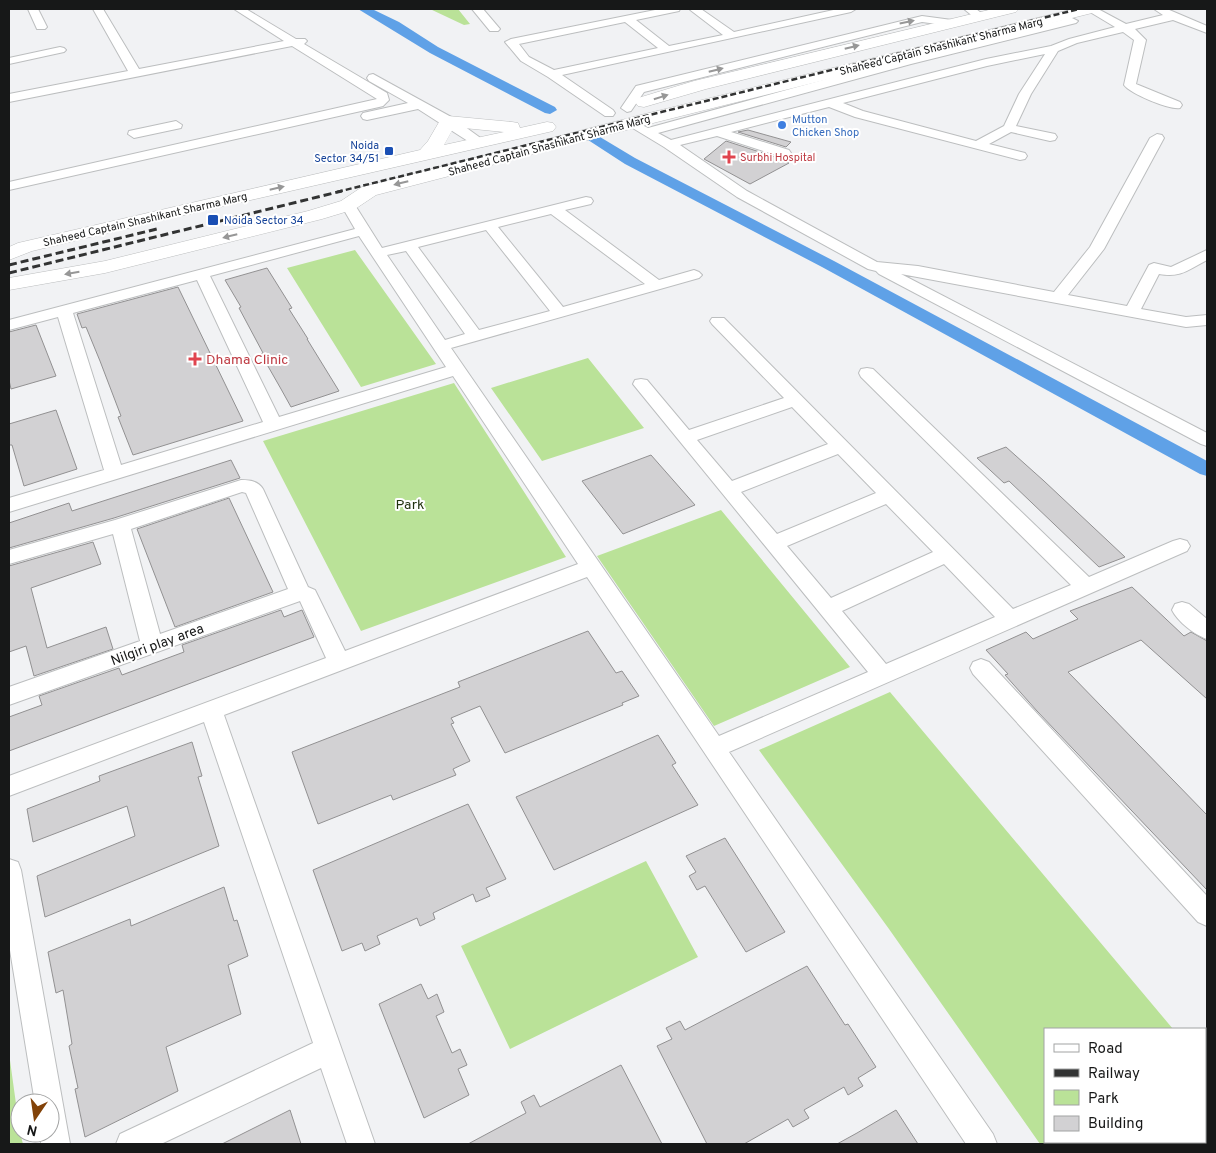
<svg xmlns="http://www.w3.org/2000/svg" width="1216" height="1153" viewBox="0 0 1216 1153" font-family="Overpass,sans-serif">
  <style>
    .green { fill: #bae298 }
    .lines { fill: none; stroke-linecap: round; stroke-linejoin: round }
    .canal { fill: #5fa1e7; fill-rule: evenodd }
    .building { fill: #d2d1d3; stroke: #929192 }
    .street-casing { stroke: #bcbebf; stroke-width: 2 }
    .secondary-casing { stroke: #bcbebf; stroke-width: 1 }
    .street { fill: #fff; fill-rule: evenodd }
    .secondary { fill: #fff; fill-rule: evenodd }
    .rail-far1 { stroke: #323333; stroke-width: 2.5; stroke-dasharray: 6 3; stroke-linecap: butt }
    .rail { stroke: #323333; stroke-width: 3; stroke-dasharray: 8 4; stroke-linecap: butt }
    .oneway { fill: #979797 }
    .shop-dot { fill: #3f7fe0; stroke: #fff; stroke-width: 2 }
    .transit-dot { fill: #1a4fb4; stroke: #fff; stroke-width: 2 }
    .health-dot { fill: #e0444e; stroke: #fff; stroke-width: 2 }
    .labels { text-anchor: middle; stroke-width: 4; stroke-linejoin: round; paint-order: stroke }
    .far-street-label { font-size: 11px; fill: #171818; stroke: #fff }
    .far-shop-label { font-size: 11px; fill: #366cbe; stroke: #fff; text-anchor: start }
    .far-transit-label { font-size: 11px; fill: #164399; stroke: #fff; text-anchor: end }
    .far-health-label { font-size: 11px; fill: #be3a42; stroke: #fff; text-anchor: start }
    .health-label { font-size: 14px; fill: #be3a42; stroke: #fff; text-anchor: start }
    .park-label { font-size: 14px; fill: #20320f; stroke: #fff }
    .street-label { font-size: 14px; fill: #171818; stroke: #fff }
  </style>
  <rect width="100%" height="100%" fill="#f1f2f4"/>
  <path class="green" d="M430 9H458L470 24 464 25Z
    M355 250 436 364 361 387 287 268Z
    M588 358 644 428 542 461 491 388Z
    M454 383 566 557 361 631 263 441Z
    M721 510 850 667 714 726 597 556Z
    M890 692 1173 1029H1045V1142H1140L1136 1144H1040L889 929 759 750Z
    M646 861 698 957 510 1049 461 946Z
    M9 1053 20 1133 23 1144H9Z"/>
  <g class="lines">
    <path class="canal" d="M358 9H372L399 22 438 47 555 107 557 110 550 114 545 113 430 53Z
      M590 131 635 158 834 261 1207 461V476L1200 474 822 267 625 164 585 138 583 135 585 132Z"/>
  </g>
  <path class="building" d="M748 130 791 142 786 147 738 132Z
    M726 141 778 158 789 163 750 184 704 159Z
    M267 268 292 308 289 309 308 339H307L339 391 291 407 281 389 261 354 263 353 239 308 241 307 225 280Z
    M178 287 243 421 133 455 118 417 121 416 100 361 86 327 82 328 77 314Z
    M36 325 56 376 11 389 9 380V332Z
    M56 410 77 469 24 486 12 445H9V424Z
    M1006 447 1044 481 1125 557 1099 567 1009 481 1004 483 977 458Z
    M651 455 695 505 623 534 582 481Z
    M231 460 240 478 114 518 9 548V523L69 503 72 511Z
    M229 498 273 592 175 627 137 529Z
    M93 542 101 564 31 588 47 648 106 627 113 649 34 676 26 646 9 652V566Z
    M1132 587 1184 636 1191 632 1207 641V699L1141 640 1068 672 1207 815V890L1037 711 1005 675 1008 674 986 650 1026 632 1033 639 1078 619 1070 611Z
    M281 610 284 617 302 610 314 637 9 751V717L42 705 39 696 119 668 122 675 184 652 182 645Z
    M588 631 616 673 622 671 639 696 622 703 623 705 505 753 480 706 451 718 454 723 451 724 470 761 453 769 456 775 393 800 391 795 318 824 292 752 460 687 458 682Z
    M658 735 676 763 672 765 698 805 554 870 516 797Z
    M192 742 202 776 198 777 219 846 45 917 37 876 135 836 127 806 33 842 27 809 100 781 99 776Z
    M468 804 506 879 486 888 490 896 476 902 473 894 433 913 435 919 420 926 417 918 377 936 380 944 365 951 362 943 342 951 313 870Z
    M725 838 785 932 746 952 705 886 697 890 689 876 696 872 686 856Z
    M224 887 234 921 237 920 248 956 228 965 241 1014 166 1047 178 1091 85 1137 75 1089 78 1088 69 1046 72 1044 63 990 56 993 48 952 130 919 131 926Z
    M807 966 845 1025 848 1024 876 1067 858 1078 863 1086 848 1095 844 1087 804 1110 809 1118 793 1127 788 1119 744 1144H707L657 1046 672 1039 666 1028 680 1021 685 1030Z
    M421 984 428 999 437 994 444 1012 436 1016 452 1053 460 1049 467 1065 458 1069 469 1095 424 1118 379 1004Z
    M621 1065 662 1144H468L526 1113 521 1102 534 1095 540 1107Z
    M290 1110 301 1144H222Z
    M896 1110 918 1144H837L857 1133Z"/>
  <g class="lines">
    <defs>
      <path id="street" d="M28 9H38L47 27 45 29H37Z
        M93 9H103L139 69 284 41 234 9H246L296 39H305L307 41 304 44 387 93 389 100 383 106 379 107 9 190V182L377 99 292 46 9 102V94L128 71Z
        M472 9H483L500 29 498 31H490Z
        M660 9H680L679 11 636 20 669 46 723 35 689 9H701L734 32 838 9H856L851 12 562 75 613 110 615 113 613 116H605L548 77 521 61 505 42 511 39ZM625 22 658 48 554 70 529 57 519 44Z
        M964 9H976L985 16 983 18H975Z
        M1085 9H1098L1126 24 1163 15 1154 9H1167L1207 26V33L1173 20 1135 29 1146 40 1136 84 1180 102 1182 105 1180 108C1169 110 1131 94 1124 85L1134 40 1123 32 1077 43 1058 51 1031 94 1016 126 1055 134 1057 137 1055 140 1050 141 1011 132 989 144 1025 153 1027 156 1025 159 1020 160 855 117 829 107 731 132 789 150 791 153 789 156H779L717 136 680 145 747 191 877 262 918 266 1054 292 1090 247 1150 138 1157 134 1162 135 1164 138 1104 249 1068 295 1127 306 1149 265 1154 263 1171 267 1207 250V260C1188 270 1181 278 1159 274L1141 309 1186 317 1207 315V325L1186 327 901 274 1207 433V446L1201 444 879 274 876 271 868 269 737 197 664 147 626 124 632 120 648 128 903 58 1062 20 1056 16 1062 13 1078 21 1076 23 911 64 658 133 671 140 986 59 1051 46 1069 39 1115 27ZM1045 54 1019 94 1004 126 976 141 863 111 843 103 987 66Z
        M922 16 952 20 958 23 952 26 922 22 644 92 631 111 627 112 621 108 636 86Z
        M60 47 64 48 66 50 64 52 9 64V58Z
        M373 74 453 118 486 142 484 145H474L418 109 367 120 363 119 361 116 363 113 408 103 369 81 367 78 369 75Z
        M176 121 182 125 181 128 134 138 128 134 129 131Z
        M586 197 591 198 593 201 591 204 565 210 659 280 694 270 699 272 702 275 699 278 451 348 719 736 868 672 633 384 635 380 641 379 647 380 689 430 784 398 712 324 710 321 712 318H724L1013 609 1071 585 861 377 859 373 861 369 867 368 873 369 1089 577 1173 541 1180 539 1187 541 1190 546 1187 551 729 752 993 1134 997 1144H966L587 577 224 715 375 1144H347L321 1068 161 1144H116L120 1134 313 1043 204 722 9 796V776L326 658 300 601 9 705V687L140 641 113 534 9 564V550L115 520 241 480C250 480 258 481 263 489L308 587 315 590 345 651 578 564 453 376 9 512V498L104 470 58 317 9 330V320L355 229 341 205 343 202H353L382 248ZM551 214 645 284 563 307 498 227ZM486 230 550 311 479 330 418 247ZM359 236 446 367 279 417 210 276ZM406 251 465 334 445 340 387 255ZM197 280 263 422 121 465 73 313ZM792 407 828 444 732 481 697 440ZM838 454 876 493 777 534 741 492ZM242 492 246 493 288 589 160 634 131 529ZM886 504 933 552 831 598 787 546ZM944 564 995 617 886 664 842 611Z
        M1182 602 1189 604 1207 619V639C1195 635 1178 622 1172 610L1175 604Z
        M981 659 989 662 1207 896V926L1198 922 973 674 970 668 973 662Z
        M9 859 18 862 21 870 70 1144H41L40 1133H50V1103H35L9 944Z"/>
      <path id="secondary" d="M993 9H1019L1016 12 706 89 644 107 638 106 635 102 638 98 694 81Z
        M1074 9H1099L1096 12 657 122 376 195 355 209 322 219 105 273 9 290V278L105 261 308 211 341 201 362 187 645 114Z
        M448 116 512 122 518 123 520 128 547 122 553 123 556 127 553 131 115 231 32 251 9 260V247L18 243 420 150 428 141 442 117ZM454 127 504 132 444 145Z"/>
    </defs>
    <use href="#street" class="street-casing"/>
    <use href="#secondary" class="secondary-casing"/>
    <use href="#street" class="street"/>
    <use href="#secondary" class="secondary"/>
    <path class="rail-far1" d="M337 192 1079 9"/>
    <path class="rail" d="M9 265 157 229
      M9 273 342 191"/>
  </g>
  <defs><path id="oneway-solid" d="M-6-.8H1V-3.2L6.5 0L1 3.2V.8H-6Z" transform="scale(1.25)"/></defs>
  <g class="oneway">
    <use href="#oneway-solid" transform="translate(907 22) rotate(-12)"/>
    <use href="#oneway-solid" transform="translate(852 47) rotate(-14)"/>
    <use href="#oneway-solid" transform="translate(716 70) rotate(-14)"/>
    <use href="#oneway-solid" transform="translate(661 97) rotate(-17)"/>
    <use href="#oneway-solid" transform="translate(401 183) rotate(166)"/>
    <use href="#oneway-solid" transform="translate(277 188) rotate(-13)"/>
    <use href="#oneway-solid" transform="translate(230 236) rotate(166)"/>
    <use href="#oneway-solid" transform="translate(72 273) rotate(170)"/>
  </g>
  <circle class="shop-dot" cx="782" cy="125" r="5"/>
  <g class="transit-dot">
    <rect x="384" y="146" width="10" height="10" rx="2.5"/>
    <rect x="207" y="214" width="12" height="12" rx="2.5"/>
  </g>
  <g class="health-dot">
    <path d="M726.5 149.5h5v5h5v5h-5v5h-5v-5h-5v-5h5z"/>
    <path d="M192.5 351.5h5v5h5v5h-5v5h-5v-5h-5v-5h5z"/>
  </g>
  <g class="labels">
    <g class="far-street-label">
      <text transform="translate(941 46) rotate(-14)" y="4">Shaheed Captain Shashikant Sharma Marg</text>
      <text transform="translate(549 145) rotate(-15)" y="4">Shaheed Captain Shashikant Sharma Marg</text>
      <text transform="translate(145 219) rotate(-13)" y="4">Shaheed Captain Shashikant Sharma Marg</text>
    </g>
    <g class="far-shop-label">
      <text x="792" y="123">Mutton<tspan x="792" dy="13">Chicken Shop</tspan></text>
    </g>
    <g class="far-transit-label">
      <text x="379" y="149">Noida<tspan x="379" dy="13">Sector 34/51</tspan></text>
      <text x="224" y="224" text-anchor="start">Noida Sector 34</text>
    </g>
    <g class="far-health-label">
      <text x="740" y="161">Surbhi Hospital</text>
    </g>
    <g class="health-label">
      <text x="206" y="364">Dhama Clinic</text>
    </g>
    <g class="park-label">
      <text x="410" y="509">Park</text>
    </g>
    <g class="street-label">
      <text transform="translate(157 644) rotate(-20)" y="5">Nilgiri play area</text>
    </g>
  </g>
  <rect width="1216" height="1153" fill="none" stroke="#171818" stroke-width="20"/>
  <rect x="1044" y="1028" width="162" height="115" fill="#ffffff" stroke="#a2a3a3"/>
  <rect x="1054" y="1044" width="25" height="8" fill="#ffffff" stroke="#a2a3a3"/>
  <text x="1088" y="1053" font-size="15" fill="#171818">Road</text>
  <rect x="1054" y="1069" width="25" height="8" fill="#323333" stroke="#a2a3a3"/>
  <text x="1088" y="1078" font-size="15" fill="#171818">Railway</text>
  <rect x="1054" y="1090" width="25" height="15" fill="#bae298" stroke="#a2a3a3"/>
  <text x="1088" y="1103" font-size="15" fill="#171818">Park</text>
  <rect x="1054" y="1116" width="25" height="15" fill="#d2d1d3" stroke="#a2a3a3"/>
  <text x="1088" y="1128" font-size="15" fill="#171818">Building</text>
  <g transform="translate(35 1118) rotate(193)"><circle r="24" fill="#ffffff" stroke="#a2a3a3"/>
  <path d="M0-4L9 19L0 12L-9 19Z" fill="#824208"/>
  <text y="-8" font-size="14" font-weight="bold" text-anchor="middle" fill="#171818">N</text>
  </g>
</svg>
